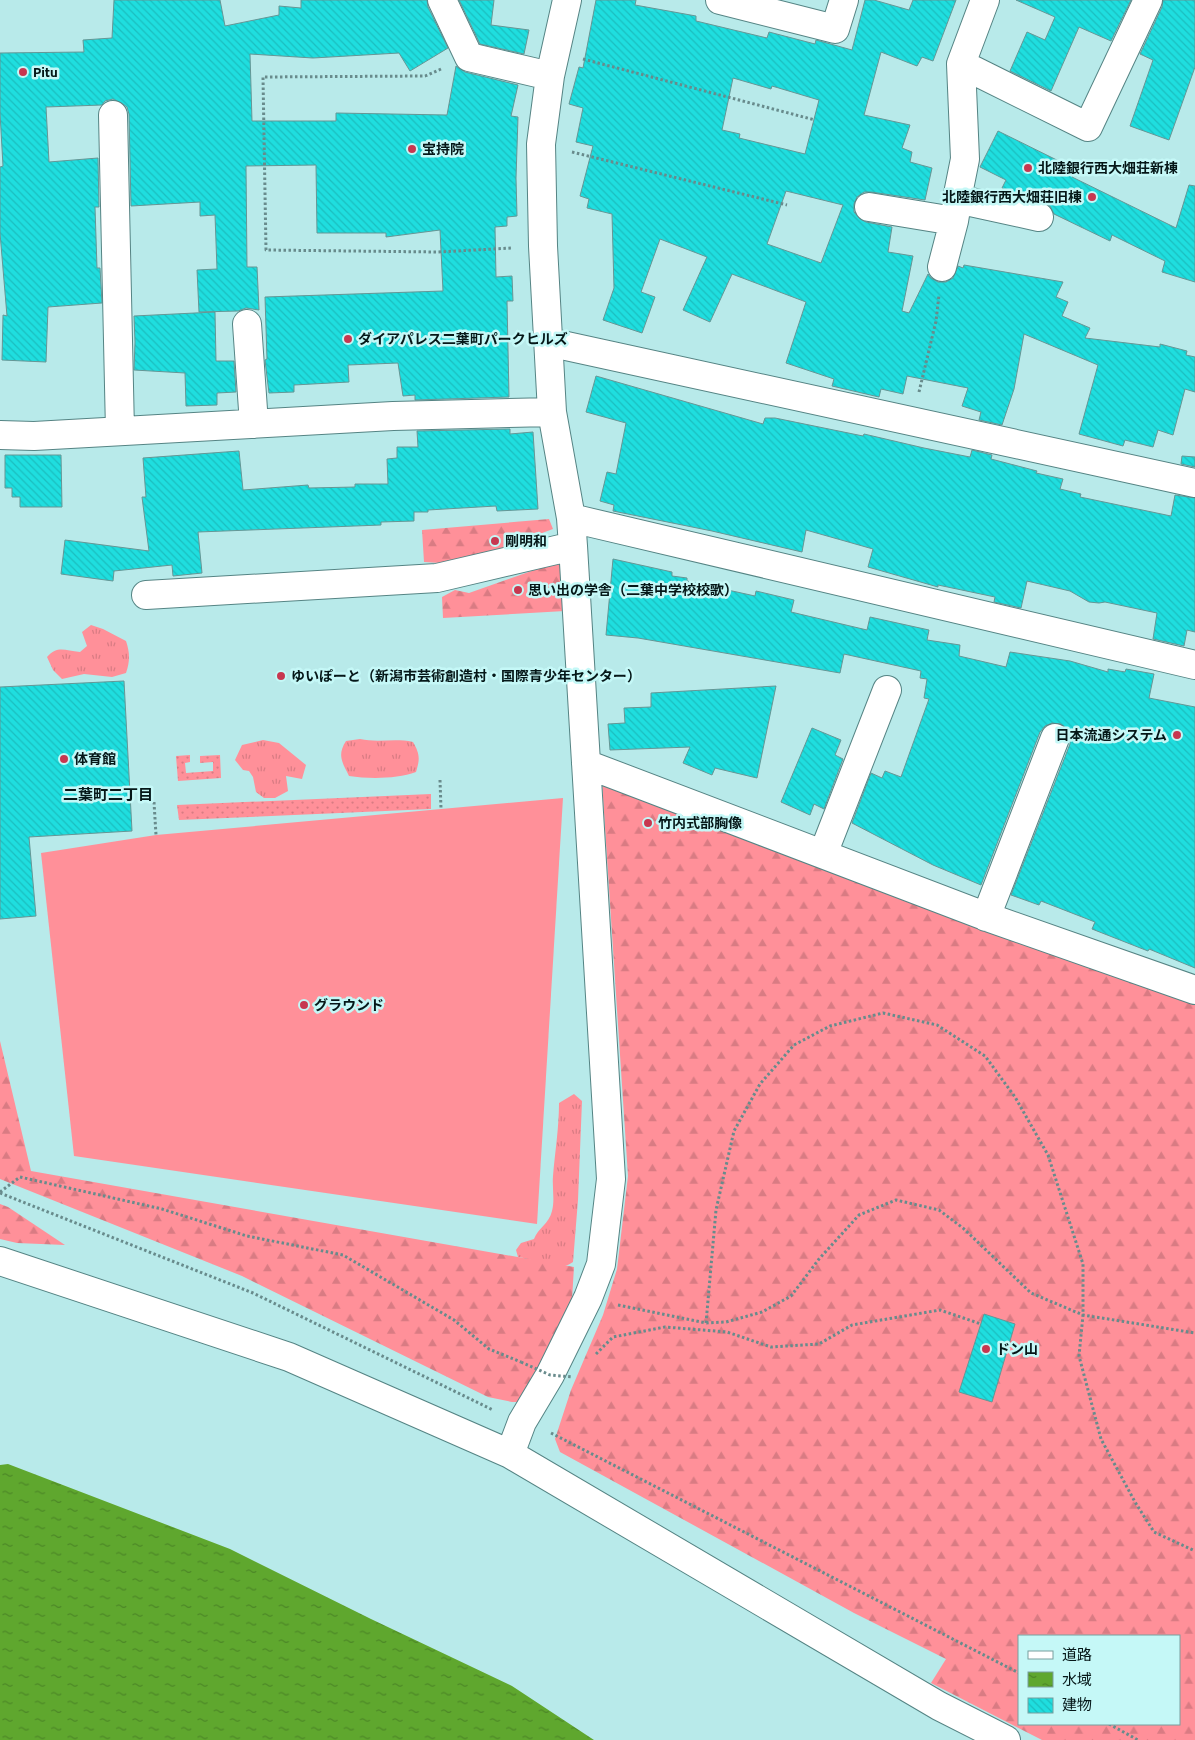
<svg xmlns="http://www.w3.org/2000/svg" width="1195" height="1740" viewBox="0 0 1195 1740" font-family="'Titillium Web','Noto Sans JP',sans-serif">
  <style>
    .grass { fill: url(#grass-tufts) }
    .forest { fill: url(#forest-firs); fill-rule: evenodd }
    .garden { fill: url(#garden-dots) }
    .pitch { fill: #ff9099 }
    .water { fill: url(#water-ripples) }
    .building { fill: url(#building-back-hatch); stroke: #669695; fill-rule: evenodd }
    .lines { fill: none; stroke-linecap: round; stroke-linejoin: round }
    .minor-casing { stroke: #558484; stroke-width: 30 }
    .path { stroke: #688b8c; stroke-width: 3; stroke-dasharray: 2.5 2.5; stroke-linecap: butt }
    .minor { stroke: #fff; stroke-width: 28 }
    .path-bridge { stroke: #688b8c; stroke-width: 3; stroke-dasharray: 2.5 2.5; stroke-linecap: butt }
    .poi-dot { fill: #c73750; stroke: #c5f8f7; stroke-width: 2 }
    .labels { text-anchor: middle; stroke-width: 5; stroke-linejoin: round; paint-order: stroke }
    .poi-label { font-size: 14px; font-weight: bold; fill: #051718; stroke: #c5f8f7; text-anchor: start }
    .neighbourhood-label { font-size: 15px; font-weight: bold; fill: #051718; stroke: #c5f8f7 }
  </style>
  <defs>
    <pattern id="grass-tufts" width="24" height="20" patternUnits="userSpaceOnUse" patternTransform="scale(1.25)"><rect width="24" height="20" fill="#ff9099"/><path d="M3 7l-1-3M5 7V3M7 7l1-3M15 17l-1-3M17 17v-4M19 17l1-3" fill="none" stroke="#d97b83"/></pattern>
    <pattern id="forest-firs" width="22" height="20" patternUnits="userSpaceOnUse" patternTransform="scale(1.25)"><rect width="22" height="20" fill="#ff9099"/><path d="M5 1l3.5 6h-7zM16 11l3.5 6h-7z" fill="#d97b83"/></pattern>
    <pattern id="garden-dots" width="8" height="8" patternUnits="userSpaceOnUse" patternTransform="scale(1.25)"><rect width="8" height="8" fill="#ff9099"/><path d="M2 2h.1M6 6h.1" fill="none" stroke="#d97b83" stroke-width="1.8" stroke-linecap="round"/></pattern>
    <pattern id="water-ripples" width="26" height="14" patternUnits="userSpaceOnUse" patternTransform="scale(1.25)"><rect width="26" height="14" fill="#5fa72e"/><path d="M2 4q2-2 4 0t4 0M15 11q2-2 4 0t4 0" fill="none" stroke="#4c8726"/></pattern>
    <pattern id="building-back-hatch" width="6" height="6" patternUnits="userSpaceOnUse" patternTransform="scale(1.25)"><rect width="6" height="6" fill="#1fdedf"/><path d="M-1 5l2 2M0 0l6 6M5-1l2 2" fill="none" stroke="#1bbebf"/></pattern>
  </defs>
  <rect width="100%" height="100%" fill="#b8eaea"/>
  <path class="grass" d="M91 625 103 629 126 641C130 653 130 661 126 673L112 677 84 674 62 679 53 670 47 657C58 645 65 651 80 652L87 646 82 632Z
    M360 739C378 743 395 738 413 742 420 754 420 759 416 772 397 779 369 779 349 776 342 762 337 755 346 741Z
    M263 740 279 743 306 765 302 779 286 776 288 791 275 798H264L256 792 253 777 249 771 243 770 235 760 242 745Z
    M574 1094 582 1101 578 1200 573 1262C570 1264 566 1266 562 1267 552 1269 530 1258 518 1257L516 1250 521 1243 534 1239C538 1228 549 1224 552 1211 555 1200 552 1188 553 1176 555 1152 559 1128 559 1103Z"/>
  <path class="forest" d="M549 519 553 529 457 564 424 562 422 530Z
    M563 560 565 611 443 618 442 597 455 590 469 593Z
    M602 782 1057 951 1195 1005V1740H1042L931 1683 946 1659 854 1613 560 1452 555 1439 571 1390 603 1315 617 1269 628 1176ZM1019 1636H1179V1724H1019Z
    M0 1041 31 1171 574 1267 572 1299 529 1402H512L488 1397 242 1276 0 1179Z
    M0 1204 8 1207 65 1245 17 1243 0 1239Z"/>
  <path class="garden" d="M190 755V762L185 763 186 773 213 771V762L200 763V756L220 755 221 778 178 781 176 756Z
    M431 794V809L179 820 177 805Z"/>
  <path class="pitch" d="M563 798 537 1224 74 1156 41 853 156 835Z"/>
  <path class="water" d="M8 1464 230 1549 371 1619 512 1686 594 1740H0V1465Z"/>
  <path class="building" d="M114 0H220L225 26 279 15V6L301 8V0H427L428 7 448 48 410 71 399 53 313 58 250 54 252 121H336V113L447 115 456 66 465 72 518 85 511 116 518 117 516 178 517 216 507 217V226L495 227 496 277 512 276 513 301H507L509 397 415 400V395L403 396 398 363 348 365 349 382 294 385V392L269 393 265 360 267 359 265 297 443 291 440 230 386 237V233H317L316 165 246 166 247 267H257L259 310 246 308 238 311 199 312 197 270 217 269 215 215 200 216V202L131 206 129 114 127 107 123 104 113 99 105 101 102 105 46 107 49 162 98 158 99 207H95L97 268H100L102 303 48 307 46 362 2 360 3 315 7 316 0 233V167L3 166 0 113V53L84 52 83 40 112 38Z
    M459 0H494L491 25 529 30 524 54 480 44Z
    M596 0H636L635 5 696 16V21L767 38 769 32 815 44 816 40 852 50 865 0H874L909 10 913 0H956L933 61 922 57 917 66 881 52 864 115 910 125 902 148 912 152 910 162 932 168 925 200 871 192H864L857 197 854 204V212L860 219 866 222 892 227 888 252 913 256 902 311 909 313 928 274 931 278 938 282H946L953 278 958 266 963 268 964 265 1063 282 1056 297 1068 302 1062 316 1090 328 1085 338 1160 347V344L1187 351 1186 355 1195 357V392L1185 389 1173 435 1158 430 1153 447 1125 440 1123 446 1079 434 1098 365 1024 334 1014 389 1002 425 979 420 981 412 962 406 968 388 907 376 903 394 881 389 879 397 832 386 834 379 786 363 806 302 732 274 710 322 683 310 707 257 660 239 641 292 655 297 642 333 603 320 614 288 612 214 587 208 589 199 580 196 593 146 576 142 583 108 569 104 579 67 583 68ZM733 78 771 89 772 86 819 100 805 154 739 138 740 134 722 130ZM786 191 843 205 821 263 767 244Z
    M1016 0H1131L1111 41 1079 27 1051 91 1010 71 1027 32 1045 40 1055 17Z
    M1163 0H1195V67L1169 140 1130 126 1153 60 1140 54 1162 7Z
    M998 131 1075 169 1072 177 1176 228 1189 185 1195 186V282L1162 272 1165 261 1112 235 1110 241 1054 214 1050 206 1043 202 1019 197 1002 188 1006 180 980 167Z
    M215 312 216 361H234L236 392 217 393V405L186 406 185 373 134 370 135 342 134 316Z
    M596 376 763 424 765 418H775L863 436 864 434 924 448 970 457 972 450 992 455 991 459 1037 471 1036 473 1063 479 1060 489 1081 494 1080 497 1171 516 1175 495 1195 498V632L1187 630 1184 646 1153 639 1157 613 1105 602 1099 603 1089 602 1070 591 1027 581 1021 608 994 602 995 597 938 585V587L868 567 873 549 806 530 802 552 712 531 613 511 614 505 600 501 607 472 616 474 626 423 586 412Z
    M510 429V434L533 432 538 509 497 511 496 506 428 510V512H414V521L381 522V525L198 532 202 573 173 576 172 565 114 571 113 581 61 574 65 540 149 551 142 497H146L143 458 239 451 243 490 308 485 309 488 355 487V484H388L387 459 397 458V447H418L417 431Z
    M5 455H61L62 507H20V497H12V488H5Z
    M1182 456 1195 457V467L1181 464Z
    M613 559 672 572V576L687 578V581L755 596 756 591 794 600 791 612 867 630 870 617 929 630 927 640 960 645 959 656 1006 667 1010 652 1070 661 1108 672V669L1125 672 1126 669 1154 674 1149 698 1195 707V968L1149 949 1148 951 1092 929 1095 922 1041 901 1039 905 1011 895 1070 744V735L1067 729 1061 724 1052 723 1045 726 1040 732 981 885 933 865 852 823 871 773 882 778 885 771 901 777 929 699 924 698 927 679 920 678 921 671 844 654 840 673 638 638 606 635Z
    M124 681 132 831 29 837 36 916 0 919V687Z
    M776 686 757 778 715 768 712 775 683 763 690 747 610 750 608 724 625 723 624 708 651 707V693Z
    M812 728 841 740 835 755 843 759 824 809 814 804 810 815 781 802Z
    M984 1314 1015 1324 992 1402 959 1392Z"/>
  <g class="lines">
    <defs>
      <path id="minor" d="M442 0 469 57 550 76
        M720 0 835 29 844 0
        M985 0 961 64 965 159 957 199 1039 217
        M961 64 1088 127 1148 0
        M113 115 120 431
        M869 207 954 221
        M942 267 954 221 957 203
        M247 324 254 424
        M548 342 1195 483
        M0 435 34 436 393 416 552 412
        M571 518 1195 665
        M146 595 437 578 573 546
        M586 764 990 918 1195 990
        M823 854 887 690
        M986 917 1055 738
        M0 1261 289 1357 510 1454 939 1706 1006 1740
        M510 1454 522 1422 550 1375 588 1298 601 1264 611 1179 573 546 571 518 552 412 543 246 541 144 550 76 567 0"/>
    </defs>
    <use href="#minor" class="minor-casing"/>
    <path class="path" d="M583 59 815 120
      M441 69 425 76 263 77 266 250 438 252 512 248
      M572 152 787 205
      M919 392 936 321 939 295
      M440 780 441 809
      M154 802 156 835
      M0 1192 20 1177 162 1209 247 1236 343 1255 454 1320 489 1349 521 1362
      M0 1193 253 1293 493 1410
      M618 1305 706 1323 726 1322 762 1312 791 1296 819 1259 859 1215 896 1200 939 1210 963 1228 1031 1293 1083 1315 1195 1333
      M706 1323 716 1210 734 1131 760 1084 794 1045 830 1026 883 1013 937 1025 985 1056 1015 1097 1048 1155 1083 1264V1315L1079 1356 1101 1439 1135 1502 1154 1532 1195 1551
      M596 1354 613 1337 665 1327 727 1332 771 1347 819 1344 852 1325 940 1310 981 1324
      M551 1433 1019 1673
      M1109 1724 1138 1740"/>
    <use href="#minor" class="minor"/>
    <path class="path-bridge" d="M521 1362 550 1375 573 1377"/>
  </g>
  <g class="poi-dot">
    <circle cx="23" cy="72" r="5"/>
    <circle cx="412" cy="149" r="5"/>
    <circle cx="1028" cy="168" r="5"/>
    <circle cx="1092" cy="197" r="5"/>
    <circle cx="348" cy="339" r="5"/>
    <circle cx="495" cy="541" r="5"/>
    <circle cx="518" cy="590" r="5"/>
    <circle cx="281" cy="676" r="5"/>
    <circle cx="1177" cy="735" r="5"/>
    <circle cx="64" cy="759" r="5"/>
    <circle cx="648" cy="823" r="5"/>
    <circle cx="304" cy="1005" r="5"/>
    <circle cx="986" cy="1349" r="5"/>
  </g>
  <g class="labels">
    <g class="poi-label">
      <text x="33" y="77">Pitu</text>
      <text x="422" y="154">宝持院</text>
      <text x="1038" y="173">北陸銀行西大畑荘新棟</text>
      <text x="1082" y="202" text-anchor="end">北陸銀行西大畑荘旧棟</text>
      <text x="358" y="344">ダイアパレス二葉町パークヒルズ</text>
      <text x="505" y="546">剛明和</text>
      <text x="528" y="595">思い出の学舎（二葉中学校校歌）</text>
      <text x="291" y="681">ゆいぽーと（新潟市芸術創造村・国際青少年センター）</text>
      <text x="1167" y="740" text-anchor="end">日本流通システム</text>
      <text x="74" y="764">体育館</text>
      <text x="658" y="828">竹内式部胸像</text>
      <text x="314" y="1010">グラウンド</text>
      <text x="996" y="1354">ドン山</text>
    </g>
    <g class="neighbourhood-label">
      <text x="108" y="800">二葉町二丁目</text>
    </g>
  </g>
  <rect x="1018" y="1635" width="162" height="90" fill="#c5f8f7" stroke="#789e9e"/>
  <rect x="1028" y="1651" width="25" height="8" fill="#ffffff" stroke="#789e9e"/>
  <text x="1062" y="1660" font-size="15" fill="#051718">道路</text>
  <rect x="1028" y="1672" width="25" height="15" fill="url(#water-ripples)" stroke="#789e9e"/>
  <text x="1062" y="1685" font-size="15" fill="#051718">水域</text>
  <rect x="1028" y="1698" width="25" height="15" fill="url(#building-back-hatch)" stroke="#789e9e"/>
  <text x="1062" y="1710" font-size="15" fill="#051718">建物</text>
</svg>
